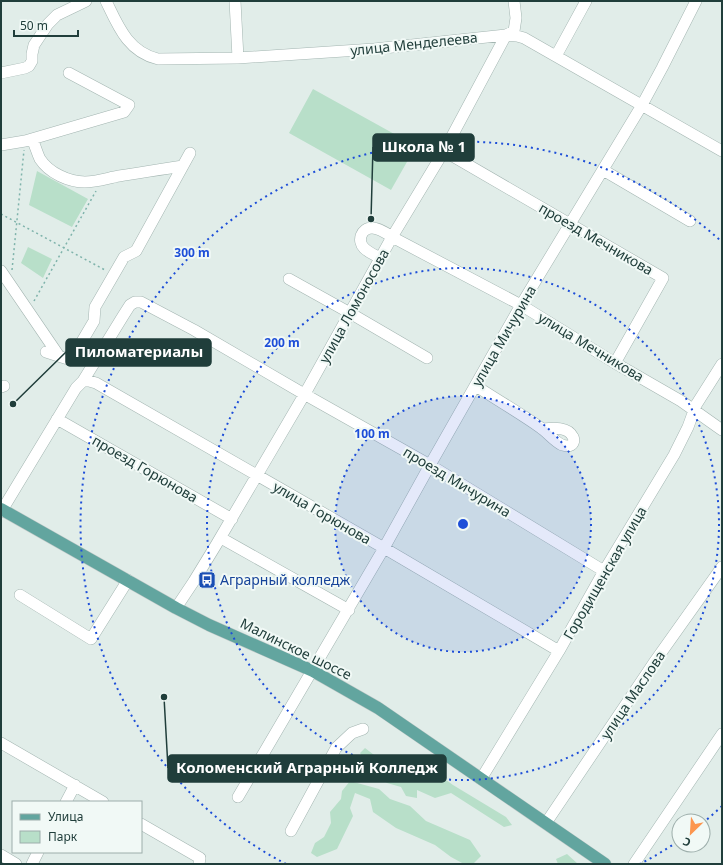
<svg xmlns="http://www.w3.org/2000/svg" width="723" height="865" viewBox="0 0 723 865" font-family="'Noto Sans',sans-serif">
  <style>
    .green { fill: #b8dfc9 }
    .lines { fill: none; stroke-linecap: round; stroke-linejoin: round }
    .minor-casing { stroke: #a3b5b1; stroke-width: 12 }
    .major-casing { stroke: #c1c9c8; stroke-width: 13 }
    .path { stroke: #7fb3ab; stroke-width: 1.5; stroke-dasharray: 2 3; stroke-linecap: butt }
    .minor { stroke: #fff; stroke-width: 11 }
    .major { stroke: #62a59f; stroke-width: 12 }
    .ring { fill: none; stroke: #1d4ed8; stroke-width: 2; stroke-dasharray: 2 4 }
    .labels { text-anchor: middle; stroke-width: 4; stroke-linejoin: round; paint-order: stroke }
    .street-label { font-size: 14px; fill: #203e3b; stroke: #f1f9f6 }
    .transit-label { font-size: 14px; fill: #164399; stroke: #f1f9f6; text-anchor: start }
    .centre { fill: #1d4ed8; stroke: #f1f9f6; stroke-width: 2 }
    .ring-label { font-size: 12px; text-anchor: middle; font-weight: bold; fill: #1d4ed8; stroke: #f1f9f6; stroke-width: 4; stroke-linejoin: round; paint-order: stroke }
    .leader { fill: none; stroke: #203e3b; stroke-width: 1.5 }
    .callout-dot { fill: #203e3b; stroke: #f1f9f6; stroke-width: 1.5 }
    .callout { fill: #203e3b; stroke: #203e3b; stroke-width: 1.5 }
    .callout-label { font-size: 15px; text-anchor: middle; font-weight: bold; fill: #fff }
  </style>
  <rect width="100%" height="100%" fill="#e1ede9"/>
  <path class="green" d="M313 89 416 146 391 190 289 133Z
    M37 171 88 199 72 227 29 205Z
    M28 247 52 259 43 278 21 263Z
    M365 748 378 758H387L406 778 418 776 414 767 421 762 453 785 506 817 512 825 504 827 451 793 435 798 417 790V798L406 796 401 787 387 783 370 768 360 753Z
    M350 781 379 789 390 799 410 806 426 821 470 840 481 856 473 864H464L451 857 435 845 396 828 373 812 370 799 355 793 350 808 353 816 337 849 317 857 311 853 315 843 324 837 331 823 330 812 341 799 342 791Z
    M567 854 578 864H558L556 859Z"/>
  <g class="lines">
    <defs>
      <path id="minor" d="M106 1C118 26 128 52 158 59L238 58 374 49 506 35 517 36 524 38 722 151
        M235 1 238 58
        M556 56 586 1
        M1 73 25 68 29 66 32 61V54L34 45 48 24 57 15 86 1
        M32 139C35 145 37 153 40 159 49 173 69 182 85 182 96 182 108 178 119 176 140 173 161 169 183 166
        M1 145 25 141 124 112 129 105 69 73
        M444 151 663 278 615 363
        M603 170 690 221
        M380 258C375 255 369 253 364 248 357 241 361 228 372 228 379 228 386 233 392 237L521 305 615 363 681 401 722 430
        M1 271 59 356
        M289 279 350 313 427 358
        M46 352 71 360 94 321 95 307 124 257 136 251 190 153
        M83 381H89L96 383 384 548 559 651
        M476 386C497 400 520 413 541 428 548 433 554 441 562 445 566 446 571 447 573 443 574 441 574 439 573 437 568 426 552 428 542 429
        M1 387 4 386
        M57 419 232 519
        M1 512 76 388 83 381 123 316 130 305 135 302H141L194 330 304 394 430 465 604 571
        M221 538 349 610
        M20 595 91 639 128 580
        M176 608 194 581 216 545 307 390 392 237 444 151 506 35 514 31 516 18 514 1
        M1 743 103 802
        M481 779 559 651 604 571 674 455 688 427 696 405 722 364
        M238 797 384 548 430 465 521 305 642 105 662 68 696 1
        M66 802 75 785
        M546 823 653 664 722 567
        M141 824 200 858 199 864
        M291 831 336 748 352 733 363 729
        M1 855 16 864
        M32 864 38 852
        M634 864 722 734"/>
      <path id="major" d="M1 509 176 608 209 625 313 671 378 708 605 864"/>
    </defs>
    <use href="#minor" class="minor-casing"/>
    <use href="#major" class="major-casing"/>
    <path class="path" d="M1 214 105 270
      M12 270 24 150
      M34 301 96 191"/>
    <use href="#minor" class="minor"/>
    <use href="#major" class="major"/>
  </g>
  <circle cx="463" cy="524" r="128" fill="#1d4ed8" fill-opacity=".12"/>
  <g class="ring">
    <circle cx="463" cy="524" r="128"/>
    <circle cx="463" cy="524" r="256"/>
    <path d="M722 806A383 383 0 0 1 704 822M677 842A383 383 0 0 1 640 864M286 864A383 383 0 1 1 722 242"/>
  </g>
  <defs>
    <symbol id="bus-square" viewBox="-11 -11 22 22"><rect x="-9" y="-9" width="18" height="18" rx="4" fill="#1a4fb4" stroke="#f1f9f6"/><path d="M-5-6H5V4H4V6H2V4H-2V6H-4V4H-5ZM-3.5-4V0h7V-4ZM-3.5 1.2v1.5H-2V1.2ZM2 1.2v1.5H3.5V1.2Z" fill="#fff"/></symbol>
  </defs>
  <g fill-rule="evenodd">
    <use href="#bus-square" x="197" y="570" width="20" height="20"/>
  </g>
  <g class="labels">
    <g class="street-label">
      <text transform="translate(414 44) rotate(-6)" y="5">улица Менделеева</text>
      <text transform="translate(596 239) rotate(30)" y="5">проезд Мечникова</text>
      <text transform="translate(354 306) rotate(-61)" y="5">улица Ломоносова</text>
      <text transform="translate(504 336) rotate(-60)" y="5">улица Мичурина</text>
      <text transform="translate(591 347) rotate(31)" y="5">улица Мечникова</text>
      <text transform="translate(145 469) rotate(30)" y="5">проезд Горюнова</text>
      <text transform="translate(457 482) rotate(31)" y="5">проезд Мичурина</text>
      <text transform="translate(322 513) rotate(30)" y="5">улица Горюнова</text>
      <text transform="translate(605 573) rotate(-60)" y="5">Городищенская улица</text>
      <text transform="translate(296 649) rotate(26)" y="5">Малинское шоссе</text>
      <text transform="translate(633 695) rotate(-56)" y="5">улица Маслова</text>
    </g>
    <g class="transit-label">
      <text x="220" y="585">Аграрный колледж</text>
    </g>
  </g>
  <circle cx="463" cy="524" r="6" class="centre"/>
  <g class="ring-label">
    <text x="192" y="257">300 m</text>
    <text x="282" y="347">200 m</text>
    <text x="372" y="438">100 m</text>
  </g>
  <path class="leader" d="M371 219L373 147M13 404L66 352M164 697L168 768"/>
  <g class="callout-dot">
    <circle cx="371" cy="219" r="4"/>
    <circle cx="13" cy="404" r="4"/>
    <circle cx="164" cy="697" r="4"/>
  </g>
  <g class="callout">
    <rect x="373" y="134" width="101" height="27" rx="4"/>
    <rect x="66" y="339" width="145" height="27" rx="4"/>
    <rect x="168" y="755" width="278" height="27" rx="4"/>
  </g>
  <g class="callout-label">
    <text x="424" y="152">Школа № 1</text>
    <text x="139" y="357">Пиломатериалы</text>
    <text x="307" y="773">Коломенский Аграрный Колледж</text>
  </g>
  <rect width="723" height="865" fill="none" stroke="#203e3b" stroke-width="4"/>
  <rect x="12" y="801" width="130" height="52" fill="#f1f9f6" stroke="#9daeab"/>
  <rect x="20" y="814" width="20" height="6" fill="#62a59f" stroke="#9daeab"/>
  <text x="48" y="821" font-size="12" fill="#203e3b">Улица</text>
  <rect x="20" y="831" width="20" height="12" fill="#b8dfc9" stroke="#9daeab"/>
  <text x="48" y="841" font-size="12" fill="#203e3b">Парк</text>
  <g transform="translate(691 833) rotate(205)"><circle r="19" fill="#f1f9f6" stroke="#9daeab"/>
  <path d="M0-3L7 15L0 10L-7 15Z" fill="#fc964f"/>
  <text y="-6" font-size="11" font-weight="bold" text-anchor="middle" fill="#203e3b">С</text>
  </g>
  <path d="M14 30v6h64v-6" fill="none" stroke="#203e3b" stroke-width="2"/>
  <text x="20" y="30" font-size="12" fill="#203e3b" stroke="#f1f9f6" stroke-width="3" paint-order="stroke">50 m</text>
</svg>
